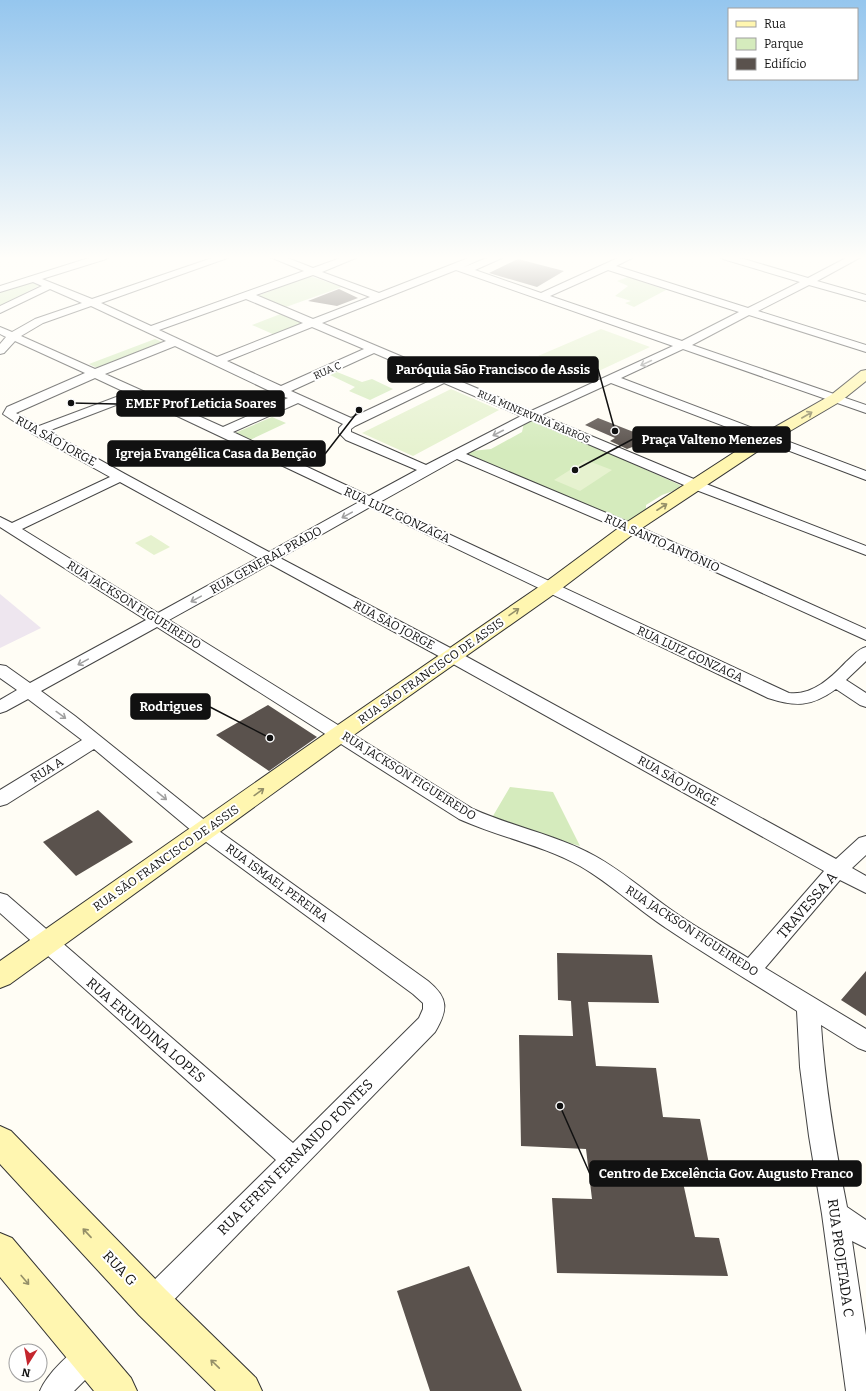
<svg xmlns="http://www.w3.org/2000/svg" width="866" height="1391" viewBox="0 0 866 1391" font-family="Bitter,serif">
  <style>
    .industrial { fill: #eee6ef }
    .green { fill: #d5ebbd }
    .pitch { fill: #e6f2cf }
    .building { fill: #5a524d }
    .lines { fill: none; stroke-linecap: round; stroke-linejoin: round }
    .street-casing { stroke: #444; stroke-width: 2 }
    .secondary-casing { stroke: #333; stroke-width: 2 }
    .street { fill: #fff; fill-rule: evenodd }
    .secondary { fill: #fff6b0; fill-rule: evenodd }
    .oneway { stroke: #a0a0a0 }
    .oneway2 { stroke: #948f68 }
    .labels { text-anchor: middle; stroke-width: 4; stroke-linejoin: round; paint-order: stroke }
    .far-street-label { font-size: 10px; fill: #111; stroke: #fff }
    .street-label { font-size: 12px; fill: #111; stroke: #fff }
    .near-street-label { font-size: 14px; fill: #111; stroke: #fff }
    .leader { fill: none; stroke: #111; stroke-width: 1.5 }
    .callout-dot { fill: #111; stroke: #fff; stroke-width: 1.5 }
    .callout { fill: #111; stroke: #111; stroke-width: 1.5 }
    .callout-label { font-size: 13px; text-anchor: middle; font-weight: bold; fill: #fff }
  </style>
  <rect width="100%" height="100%" fill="#fffdf5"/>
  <path class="industrial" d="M0 594 41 628 0 648Z"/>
  <path class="green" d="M310 276 342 287 286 307 255 297Z
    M628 277 666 290 634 307 625 303 631 301 615 296 628 286 617 281Z
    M31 282 40 285 0 306V292Z
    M283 313 305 323 275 335 252 325Z
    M155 339 165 343 99 369 89 364Z
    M337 372 362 382 372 379 393 389 370 400 349 391 355 387 330 375Z
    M272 417 286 423 250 440 235 433Z
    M530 420H536L680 485 679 489 662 495 646 505V512L631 521 620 520 468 454 472 451 491 449 522 432 524 423Z
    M510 787 553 792 580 846 490 821Z"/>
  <path class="pitch" d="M601 329 650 347 588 376 538 356Z
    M451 389 499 410 413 456 362 433Z
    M586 460 612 470 580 491 554 480Z
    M151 535 170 547 154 555 135 543Z"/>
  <path class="building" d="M518 259 564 271 537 287 489 273Z
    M339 289 358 298 337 306 308 301Z
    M598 418 649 438 635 446 627 449 610 441 615 438 585 425Z
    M268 705 317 737 269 771 216 735Z
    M98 810 133 842 76 876 43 842Z
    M557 953 652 955 659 1003 588 1002 596 1066 656 1068 663 1117 700 1119 712 1179 682 1178 695 1237 719 1238 728 1276 557 1273 552 1198 592 1199 586 1149 521 1146 519 1035 573 1036 571 1001 558 1000Z
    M866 971V1016L841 1000Z
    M469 1266 522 1391H430L397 1291Z"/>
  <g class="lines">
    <defs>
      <path id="street" d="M92 257H108L106 259 42 279 92 299 215 257H230L101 303 151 326 304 271 270 257H285L313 268 343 257H358L322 272 379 293 471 257H485L464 267 490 257H504L475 270 541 293 620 257H634L616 266 748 308 800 282 723 259 721 257H737L808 278 848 257H861L817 281 866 295V301L809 285 758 311 866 345V352L749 315 692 345 866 405V413L683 349 621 378 866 471V480L611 383 541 415 701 482 866 546V555L691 488 532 420 466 454 635 525 866 629V640L625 531 457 459 380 502 789 693C812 696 832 677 846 662 853 656 858 649 866 647V661L846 680 866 693V707L860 705 836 689C811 707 796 707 768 698L370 507 280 558 458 652 836 859 859 838 866 836V855L852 868 866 876V893L840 880 765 968 866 1029V1051L858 1048 821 1025C825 1086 835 1146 847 1207L866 1220V1248L852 1241 866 1335V1391H846L822 1214 809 1136 800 1067 797 1011C753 983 709 957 666 928 637 909 611 884 580 866 542 845 499 837 459 819L157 627 41 691 75 716 212 826 428 981C449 998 448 1010 435 1032L162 1312 152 1316 142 1312 138 1302 142 1292 276 1160 0 913V893L7 895 293 1143 419 1018 423 1009V1003L413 994 198 836 94 749 7 804 0 806V790L82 740 28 699 6 711 0 713V700L17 690 0 678V665L6 666 30 683 146 620 0 527V517L12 523 110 477 33 434 3 414 7 407 85 373 15 341 4 353 0 354V344L6 337 0 334V327L12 332 35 319 82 303 50 289 0 313V306L42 286 33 282 0 292V286ZM456 270 673 346 531 411 322 323ZM608 270 739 312 682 341 550 296ZM313 275 370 297 313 319 256 295ZM246 299 303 323 217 357 159 330ZM91 306 166 341 95 369 21 336 43 323ZM312 327 364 349 281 386 227 361ZM175 346 276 394 288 398 223 427 105 374ZM374 353 434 379 351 418 291 391ZM95 378 127 393 39 426 16 413ZM444 383 521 416 426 465 351 432V429L355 426ZM137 397 359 502 269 552 125 474 48 431ZM298 403 343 424 339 428V433L346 440 417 470 369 496 233 432ZM120 482 258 558 158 613 22 529ZM270 564 446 660 824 871 748 958C722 942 695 927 670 909 645 891 622 871 595 856 557 835 513 827 473 809L169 620Z
        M89 1342 99 1346 103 1356 99 1366 74 1391H40C47 1374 72 1349 89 1342Z"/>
      <path id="secondary" d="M866 370V381L841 401 773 441 636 532 557 592 348 739 10 984 0 988V961L332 729 543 584 624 524 761 435 831 395 861 371Z
        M0 1126 11 1131 165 1289 256 1378 262 1391H216L139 1315 0 1164Z
        M0 1233 12 1238 131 1378 137 1391H94L0 1277Z"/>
    </defs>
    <use href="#street" class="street-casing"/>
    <use href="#secondary" class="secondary-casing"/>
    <use href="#street" class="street"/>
    <use href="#secondary" class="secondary"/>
  </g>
  <defs><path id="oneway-shaft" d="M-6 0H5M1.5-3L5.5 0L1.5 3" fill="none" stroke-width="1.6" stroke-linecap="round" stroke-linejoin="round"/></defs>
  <g class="oneway">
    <use href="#oneway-shaft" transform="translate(646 363) rotate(155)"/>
    <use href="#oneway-shaft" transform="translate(498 433) rotate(153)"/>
    <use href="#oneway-shaft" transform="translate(347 515) rotate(151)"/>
    <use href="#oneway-shaft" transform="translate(196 599) rotate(151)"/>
    <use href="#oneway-shaft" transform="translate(83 662) rotate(151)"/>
    <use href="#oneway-shaft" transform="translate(61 715) rotate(36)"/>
    <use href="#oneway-shaft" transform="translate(162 796) rotate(39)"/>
  </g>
  <g class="oneway2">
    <use href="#oneway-shaft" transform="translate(807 415) rotate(-30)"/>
    <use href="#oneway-shaft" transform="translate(662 507) rotate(-33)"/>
    <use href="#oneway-shaft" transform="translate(514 612) rotate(-35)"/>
    <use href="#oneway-shaft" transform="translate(259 792) rotate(-36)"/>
    <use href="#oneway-shaft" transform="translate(87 1233) rotate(-133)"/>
    <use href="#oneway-shaft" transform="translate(25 1280) rotate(50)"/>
    <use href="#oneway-shaft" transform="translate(215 1364) rotate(-136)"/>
  </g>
  <linearGradient id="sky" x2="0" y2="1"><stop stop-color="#95c6ee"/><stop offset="0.57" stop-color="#fffefa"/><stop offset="1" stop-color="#fffefa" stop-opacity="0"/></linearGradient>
  <rect width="866" height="452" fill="url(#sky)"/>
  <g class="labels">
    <g class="far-street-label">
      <text transform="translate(327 370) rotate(-24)" y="4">RUA C</text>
      <text transform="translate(534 416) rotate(23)" y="4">RUA MINERVINA BARROS</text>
    </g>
    <g class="street-label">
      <text transform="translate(56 441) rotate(29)" y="4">RUA SÃO JORGE</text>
      <text transform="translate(397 515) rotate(25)" y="4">RUA LUIZ GONZAGA</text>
      <text transform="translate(662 543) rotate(24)" y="4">RUA SANTO ANTÔNIO</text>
      <text transform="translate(266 560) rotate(-29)" y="4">RUA GENERAL PRADO</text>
      <text transform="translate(134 605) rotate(32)" y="4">RUA JACKSON FIGUEIREDO</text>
      <text transform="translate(394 625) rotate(28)" y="4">RUA SÃO JORGE</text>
      <text transform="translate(690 654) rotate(25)" y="4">RUA LUIZ GONZAGA</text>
      <text transform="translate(431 671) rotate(-35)" y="4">RUA SÃO FRANCISCO DE ASSIS</text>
      <text transform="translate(47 770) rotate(-32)" y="4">RUA A</text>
      <text transform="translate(409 776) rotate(32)" y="4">RUA JACKSON FIGUEIREDO</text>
      <text transform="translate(678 781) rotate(29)" y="4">RUA SÃO JORGE</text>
      <text transform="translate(166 858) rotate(-35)" y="4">RUA SÃO FRANCISCO DE ASSIS</text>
      <text transform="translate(277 883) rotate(36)" y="4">RUA ISMAEL PEREIRA</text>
      <text transform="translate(692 931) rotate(33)" y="4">RUA JACKSON FIGUEIREDO</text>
    </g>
    <g class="near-street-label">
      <text transform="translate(807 905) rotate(-49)" y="5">TRAVESSA A</text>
      <text transform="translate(146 1030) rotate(41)" y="5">RUA ERUNDINA LOPES</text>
      <text transform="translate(295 1157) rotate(-45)" y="5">RUA EFREN FERNANDO FONTES</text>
      <text transform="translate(841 1258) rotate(82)" y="5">RUA PROJETADA C</text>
      <text transform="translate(120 1268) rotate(47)" y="5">RUA G</text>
    </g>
  </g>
  <path class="leader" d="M615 431L598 369M71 403L117 404M575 470L633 439M359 410L325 454M270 738L210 707M560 1106L590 1174"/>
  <g class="callout-dot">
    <circle cx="615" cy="431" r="4"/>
    <circle cx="71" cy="403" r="4"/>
    <circle cx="575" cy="470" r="4"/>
    <circle cx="359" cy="410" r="4"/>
    <circle cx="270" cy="738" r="4"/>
    <circle cx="560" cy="1106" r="4"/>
  </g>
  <g class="callout">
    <rect x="388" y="357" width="210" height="25" rx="4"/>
    <rect x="117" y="391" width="167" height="25" rx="4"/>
    <rect x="633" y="427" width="157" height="25" rx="4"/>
    <rect x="108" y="441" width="217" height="25" rx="4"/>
    <rect x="131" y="694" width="79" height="25" rx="4"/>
    <rect x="590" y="1161" width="271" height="25" rx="4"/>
  </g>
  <g class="callout-label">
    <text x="493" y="374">Paróquia São Francisco de Assis</text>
    <text x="201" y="408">EMEF Prof Leticia Soares</text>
    <text x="712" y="444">Praça Valteno Menezes</text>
    <text x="216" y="458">Igreja Evangélica Casa da Benção</text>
    <text x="171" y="711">Rodrigues</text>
    <text x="726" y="1178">Centro de Excelência Gov. Augusto Franco</text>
  </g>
  <rect x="728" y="8" width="130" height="72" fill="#ffffff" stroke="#a0a0a0"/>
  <rect x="736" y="21" width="20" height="6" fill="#fff6b0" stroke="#a0a0a0"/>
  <text x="764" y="28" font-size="12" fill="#111111">Rua</text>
  <rect x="736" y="38" width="20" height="12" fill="#d5ebbd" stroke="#a0a0a0"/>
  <text x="764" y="48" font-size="12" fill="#111111">Parque</text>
  <rect x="736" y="58" width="20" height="12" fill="#5a524d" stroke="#a0a0a0"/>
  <text x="764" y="68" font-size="12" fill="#111111">Edifício</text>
  <g transform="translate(28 1363) rotate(191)"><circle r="19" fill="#ffffff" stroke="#a0a0a0"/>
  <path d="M0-3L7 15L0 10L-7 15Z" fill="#c4262e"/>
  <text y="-6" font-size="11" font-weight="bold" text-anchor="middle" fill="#111111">N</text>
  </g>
</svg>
